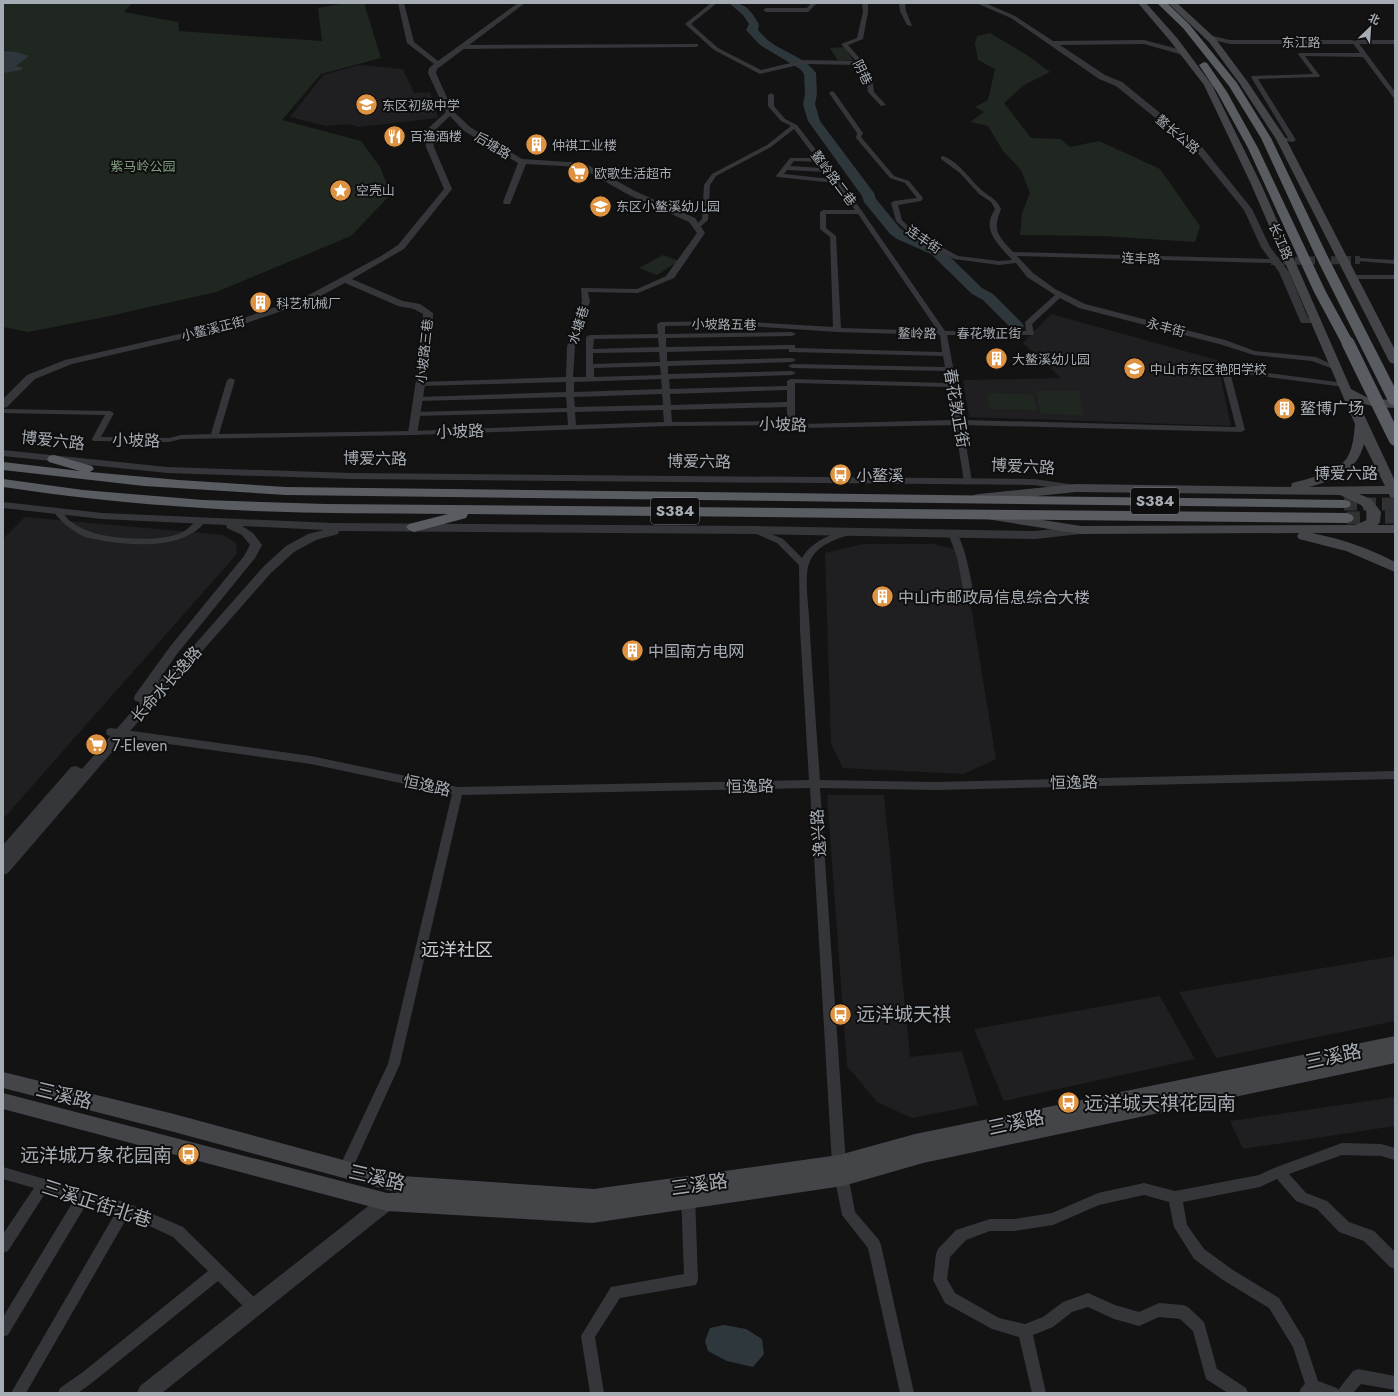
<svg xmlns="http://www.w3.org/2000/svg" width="1398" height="1396" viewBox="0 0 1398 1396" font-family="Jost,'Noto Sans SC',sans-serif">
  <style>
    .built { fill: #1f1f21 }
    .green { fill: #202720 }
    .water { fill: #2e373c }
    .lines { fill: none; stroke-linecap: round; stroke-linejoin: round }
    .river { fill: #2e373c; fill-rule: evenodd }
    .minor-tunnel { stroke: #303234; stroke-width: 8; stroke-dasharray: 8 4; stroke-linecap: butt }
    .trunk-tunnel { stroke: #303234; stroke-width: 13; stroke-dasharray: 13 6; stroke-linecap: butt }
    .minor { fill: #343639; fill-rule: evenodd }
    .tertiary { fill: #343639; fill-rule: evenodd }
    .secondary { fill: #434549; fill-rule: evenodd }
    .trunk { fill: #595c61; fill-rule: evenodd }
    .trunk-bridge { stroke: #595c61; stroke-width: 13 }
    .labels { text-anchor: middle; stroke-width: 4; stroke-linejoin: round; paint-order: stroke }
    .far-street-label { font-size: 13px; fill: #a6acb3; stroke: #0e0e0f }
    .far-poi-label { font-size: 13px; fill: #a6acb3; stroke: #0e0e0f; text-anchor: start }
    .far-park-label { font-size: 13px; fill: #819d7f; stroke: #0e0e0f }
    .shield { fill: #0e0e0f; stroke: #787d82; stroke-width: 1 }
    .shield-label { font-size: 15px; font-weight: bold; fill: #a6acb3 }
    .street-label { font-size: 16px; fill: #a6acb3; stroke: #0e0e0f }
    .poi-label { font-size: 16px; fill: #a6acb3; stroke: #0e0e0f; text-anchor: start }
    .quarter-label { font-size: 18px; fill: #c7cad0; stroke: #0e0e0f }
    .near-poi-label { font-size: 19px; fill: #a6acb3; stroke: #0e0e0f; text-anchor: start }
    .near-street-label { font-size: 19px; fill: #a6acb3; stroke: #0e0e0f }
  </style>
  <rect width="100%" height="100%" fill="#131314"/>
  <path class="built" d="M359 65 403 69 414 93 430 92 438 118 359 127 348 124 326 126 290 117 323 75Z
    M1051 314 1217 360 1231 426 969 417 963 380 1061 378 1023 343Z
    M25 517 223 535 236 543 237 554 3 819V539Z
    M863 544H933L962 551 996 759 964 774 843 768 831 744 825 553Z
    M827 795H884L910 1057 962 1051 978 1105 912 1118 877 1102 847 1066Z
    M1395 956V1021L1216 1058 1179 992Z
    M1160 996 1195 1059 1004 1101 974 1029Z
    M1395 1097V1126L1243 1149 1230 1121Z"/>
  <path class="green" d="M3 3H132L124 12 178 22 179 31 322 41 318 8 347 3H364L381 58 321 74 282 120 361 141 380 167 391 194 351 236 216 292 105 317 28 332 3 327Z
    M990 33 1027 55 1050 72 1024 85 1004 103 1031 138 1060 139 1070 147 1099 141 1160 169 1200 226 1195 242 1103 236 1020 235 1022 213 1030 193 1021 170 1003 151 988 126 970 122 984 112 975 107 988 100 995 69 978 60 975 44 977 36Z
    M845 47 853 60 838 61 830 48Z
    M663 255 679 261 657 275 639 268Z
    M1036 391H1079L1084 415 1041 414Z
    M987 393 1033 394 1037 410 989 409Z"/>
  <path class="water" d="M3 51 16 52 29 56 16 66 23 68 21 70 3 73Z
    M724 1325 746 1329 762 1339 764 1354 753 1367 727 1361 708 1351 705 1341 710 1328Z"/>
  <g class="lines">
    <path class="river" d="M729 3C747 3 750 10 759 24L758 30C761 33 765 38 769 41 783 52 805 57 816 73L817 94 815 104 820 121 874 193 876 199 900 228 907 233 941 248 982 288 993 294 1022 323 1024 326 1022 329 1017 330 1012 329 983 300 972 294 931 254 897 239 890 234 864 202 862 196 808 121 803 104 805 94 804 74 800 69 760 45 746 30 749 24 743 15Z"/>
    <path class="minor-tunnel" d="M1271 261 1360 260"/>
    <path class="trunk-tunnel" d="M1344 504H1395
      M1347 518 1395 517"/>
    <path class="minor" d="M711 3H717L691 24 718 48 761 70 803 60 856 61 841 44 857 38 863 12 862 3H868V12L863 39 848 45 864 63 866 73 873 84 874 92 886 105 881 106 868 92 867 84 860 73 858 65 803 64 760 74 714 50 685 24Z
      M811 3H817L808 12H766L763 10 766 8H807Z
      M899 3H905L906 11 912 26 907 25 900 11Z
      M1353 41H1357L1395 92V98L1393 97 1363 57 1305 56 1320 76 1319 77 1258 79 1296 140 1293 142 1279 140V138H1288L1251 77 1252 76 1313 74 1298 54 1299 53H1360L1352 42Z
      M698 44V46L696 47 462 49 459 47 462 45Z
      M832 91 834 92 863 133 861 137 894 176 909 181 923 198 921 201 898 205 902 220 914 232 958 256 999 261 1012 260C1003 249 987 236 990 221 990 217 993 213 995 209L991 202 979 194 960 173 941 159V157L943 156C961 163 970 181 984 192 992 199 996 198 1001 209 992 231 998 235 1013 252L1271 259 1275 261 1271 263 1017 256 1033 273 1055 289 1085 304 1225 340 1255 351 1316 357 1340 368 1336 370 1312 361 1254 355 1219 344 1079 308 1060 298 1032 324 1034 333 1033 335H947L963 420 1236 427 1221 369 1222 367 1344 383 1348 385 1344 387 1230 372 1245 430 1241 432 963 425 972 482 968 485 964 482 955 425 800 428 790 425 668 426 413 435 181 439 169 442 93 441 92 439 105 415 3 413V409L110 411 114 413 101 437 169 438 181 435 211 434 227 380 231 378 235 380 219 434 413 431 568 425 567 412 415 416 411 414 415 412 567 408 566 397 418 401 414 399 418 397 566 392V382L420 386 416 384 420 382 566 377 567 347 575 317 582 302 581 288 637 289 671 274H674V278L638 293 588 292 590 302 582 317 575 347 573 377H586V337L590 335 658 334 657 324 661 322 734 321 833 327 830 237 820 229V212L823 210H855L835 183 777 177 776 176 790 158H816L794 129 771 147 716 176 710 185 708 220 699 228 694 227 702 219 704 185 712 174 767 145 791 126 781 121 768 106V95L771 93 774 95V106L785 119 797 125 823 159 862 211 945 331H1026L1025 322 1055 295 1027 277 1016 263 999 265 954 259 910 234 896 221 891 203 894 201 917 198 905 183 890 178 856 138 857 133 829 93ZM794 161 819 162 823 168 790 166ZM787 170 826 172 831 179 784 174ZM826 214H858L938 331 841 328 836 236 826 228ZM734 325 837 332 940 335 942 352 795 348V345H792L666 347V338L792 336 796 334 792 332 665 334V326ZM658 338 659 347 593 349 594 339ZM789 349V352H792L943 356 945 367 792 364 788 366 792 368 946 371 948 383 791 379 787 381V386L670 389 669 379 792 375 796 373 792 371 668 374V366L792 362 796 360 792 358 667 361V352ZM659 352 660 362 593 364V353ZM660 366 661 375 594 377V368ZM661 379 662 389 574 392V382ZM795 383 949 387 954 420 801 424 795 422ZM787 390V402L671 405 670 394ZM662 394 663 405 575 407 574 397ZM787 407V421L672 422 671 410ZM663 410 664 422 576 425 575 412Z
      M1360 258 1395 260V264L1358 261 1356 260Z
      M1348 275H1395V279H1348Z
      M57 508C63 510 65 517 70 521 86 533 106 537 125 538 143 539 164 540 181 533 189 530 195 518 204 520L205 522C184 549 135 546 104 541 97 539 89 539 83 536 71 530 61 522 53 511Z
      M755 527 783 539 802 558C812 541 831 534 849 529L853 532 852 534C836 539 817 545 810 561 804 573 808 601 809 616 812 670 816 725 820 780L935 782 1395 771V779L935 790 820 788 846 1164 855 1212 879 1240 881 1245 914 1393H900L868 1248 842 1215 832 1164 810 788 462 795 400 1064 350 1174 345 1176 340 1174 338 1170 388 1064 452 794 311 764 111 736 107 735 106 732 107 729 111 728 311 756 458 787 809 780 800 629 799 565 777 543 752 532 751 530 752 528Z
      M952 530C964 533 971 582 974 594L972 596 969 597 964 594 957 557 948 533Z
      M1342 1143 1381 1144 1395 1148V1160L1381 1156 1342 1155 1289 1174 1306 1193 1327 1201 1349 1222 1374 1231 1395 1252V1269L1390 1267 1364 1241 1339 1232 1317 1209 1296 1201 1277 1179 1260 1187 1183 1202 1187 1225 1204 1249 1233 1270 1279 1298 1304 1339 1318 1381 1337 1388 1338 1390 1353 1371 1358 1369 1395 1376V1390L1361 1384 1353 1393H1299L1301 1388 1305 1384 1293 1347 1269 1308 1223 1280 1194 1259 1174 1227 1169 1202 1144 1195 1099 1205 1053 1225 1015 1231H990L966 1240 950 1257 947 1279 955 1293 999 1318 1025 1324 1043 1317 1063 1302 1088 1293 1115 1305 1139 1312 1159 1303 1183 1305 1188 1307 1204 1322 1217 1369 1246 1388 1248 1393H1228L1206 1379 1193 1331 1180 1319 1159 1317 1139 1326 1114 1319 1088 1307 1072 1312 1053 1327 1033 1335 1046 1393H1032L1019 1337 992 1329 945 1303 933 1280 936 1254 938 1249 956 1230 990 1219H1015L1052 1213 1098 1193 1144 1183 1175 1191 1259 1175 1274 1168Z
      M3 1167 125 1202 183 1227 260 1303 262 1308 260 1313 255 1315 250 1313 218 1281 93 1382 78 1393H58L60 1388 83 1372 208 1271 173 1237 128 1216 26 1393H11L116 1212 87 1203 8 1335 3 1337V1317L74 1200 46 1192 8 1251 3 1253V1234L34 1188 3 1179Z
      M688 1189 693 1191 695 1195 698 1280 696 1285 620 1298 595 1337 604 1393H590L581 1336 611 1287 684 1274 681 1195 683 1191Z"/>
    <path class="tertiary" d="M398 3H404L414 42 438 61 518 3H525L437 69 436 73 453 111 470 127 522 159 584 163 635 191 695 218 705 233 674 278H668L666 276 697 233 689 222 629 195 579 167 526 164 511 202 510 204H504L503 202 518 163 464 131 450 116 432 133 434 147 452 189 404 249 352 279 403 301 420 304 433 313 432 341 417 435H409L408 433 422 341 423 314 414 309 398 306 345 283 313 300 238 326 72 364 35 379 7 407 3 408V399L27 375 65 360 232 322 307 296 381 256 398 245 444 189 426 147 424 132 446 112 428 73 429 68 434 64 407 43Z
      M976 3H985L1015 16 1053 41 1144 40 1186 51 1187 53 1183 55 1144 44 1060 45 1105 75 1122 82 1202 147 1252 209 1270 247 1289 272 1308 318 1319 319 1321 321 1319 323H1301L1279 272 1261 247 1244 210 1196 151 1116 86 1099 79 1011 18Z
      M1204 34 1230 40H1395V44H1230L1204 38Z
      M3 450 167 467 351 473 1034 479 1076 485 1082 488 1076 491 1034 485 351 479 167 473 3 456Z
      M3 502 102 513 333 523 755 526 1035 531 1081 526 1085 527 1087 530 1085 533 1081 534 1035 539 755 534 339 531 338 534 316 540 294 552 271 573 190 665 162 694 8 873 3 875V845L71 767 76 766 82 769 140 702 135 701 134 698 135 695 169 648 244 556 250 545 242 535 227 528 226 525 102 519 3 508ZM242 526 324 530 308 534 286 546 263 567 182 659 157 683 177 654 255 558 262 545 253 533Z
      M387 1194 393 1196 396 1202 393 1208 162 1393H137L140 1386 381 1196Z"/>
    <path class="secondary" d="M1138 3H1146L1177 38 1212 85 1261 184 1351 389 1370 399 1395 400V408L1375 407 1358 402 1395 481V498L1390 497 1389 494H1359L1371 499 1381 512 1380 522 1377 525H1395V533H1312C1341 539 1369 548 1395 562V572L1346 551 1299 539 1297 536 1299 533 1081 534 993 520 988 519 986 516 988 513 993 512 1081 526 1355 525 1367 520V512L1361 505 1340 495 1076 492 979 502 974 501 973 498 974 495 979 494 1076 484 1291 487 1292 483C1308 479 1337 472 1347 458 1353 448 1354 435 1355 424L1251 184 1204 85 1171 42ZM1364 444 1385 486 1309 487C1335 480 1357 471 1364 444Z
      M1168 3H1177L1215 38 1247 81 1286 139 1395 350V364L1391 363 1389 361 1276 139 1240 84 1209 42Z
      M1395 1036V1063L923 1163 843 1186 592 1223 387 1211 3 1109V1093L387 1193H399L174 1132 3 1088V1072L174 1114 402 1176 594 1189 839 1155 915 1134Z"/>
    <path class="trunk" d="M1157 3H1167L1189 24 1237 83 1271 138 1327 255 1395 388V405L1390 404 1388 401 1315 255 1261 138 1229 86 1183 28Z
      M1204 62 1207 63 1227 92 1258 148 1326 292 1354 343 1353 346H1343L1314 292 1248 148 1217 92 1199 65Z
      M54 455 92 466 94 469 90 472 179 480 286 487 1344 500 1349 501 1351 504 1349 507 1344 508 286 495 144 486 3 470V462L80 471 49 462 47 459 49 456Z
      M3 479 83 490 203 500 326 504 1347 513 1352 515 1354 518 1352 521 1347 523 468 514 466 518 414 532 409 530 406 527 409 524 448 514C366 513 284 514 202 508 136 504 69 497 3 487Z"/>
    <path class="trunk-bridge" d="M1348 343 1395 439"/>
  </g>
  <defs>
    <symbol id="school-disc" viewBox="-11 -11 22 22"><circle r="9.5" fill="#df9341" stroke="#0e0e0f"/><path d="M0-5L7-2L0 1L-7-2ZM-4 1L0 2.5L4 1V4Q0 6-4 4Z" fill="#fff"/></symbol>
    <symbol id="restaurant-disc" viewBox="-11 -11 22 22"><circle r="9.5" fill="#df9341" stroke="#0e0e0f"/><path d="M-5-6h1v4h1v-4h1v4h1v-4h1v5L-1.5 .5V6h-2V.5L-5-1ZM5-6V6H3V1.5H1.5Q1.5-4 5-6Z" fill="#fff"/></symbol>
    <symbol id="building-disc" viewBox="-11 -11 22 22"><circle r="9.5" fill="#df9341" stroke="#0e0e0f"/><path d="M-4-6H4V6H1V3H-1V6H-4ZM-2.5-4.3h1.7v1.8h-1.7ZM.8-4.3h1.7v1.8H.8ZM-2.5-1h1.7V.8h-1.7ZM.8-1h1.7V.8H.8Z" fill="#fff"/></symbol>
    <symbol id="supermarket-disc" viewBox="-11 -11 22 22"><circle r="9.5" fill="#df9341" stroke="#0e0e0f"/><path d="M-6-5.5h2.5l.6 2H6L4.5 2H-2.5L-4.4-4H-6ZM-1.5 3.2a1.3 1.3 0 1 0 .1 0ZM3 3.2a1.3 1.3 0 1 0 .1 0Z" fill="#fff"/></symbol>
    <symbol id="sight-disc" viewBox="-11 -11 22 22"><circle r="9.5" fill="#df9341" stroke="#0e0e0f"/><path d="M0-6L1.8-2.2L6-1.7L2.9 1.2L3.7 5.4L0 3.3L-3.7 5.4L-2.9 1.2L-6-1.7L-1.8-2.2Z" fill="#fff"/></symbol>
    <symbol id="bus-disc" viewBox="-11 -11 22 22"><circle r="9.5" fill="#df9341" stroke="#0e0e0f"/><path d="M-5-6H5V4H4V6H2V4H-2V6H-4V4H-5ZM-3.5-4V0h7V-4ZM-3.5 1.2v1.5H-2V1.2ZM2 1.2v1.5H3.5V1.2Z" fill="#fff"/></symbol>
  </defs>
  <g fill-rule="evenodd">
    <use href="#school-disc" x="354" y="92" width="25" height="25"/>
    <use href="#restaurant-disc" x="382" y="124" width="25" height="25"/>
    <use href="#building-disc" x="524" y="132" width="25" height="25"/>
    <use href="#supermarket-disc" x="566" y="160" width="25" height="25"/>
    <use href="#sight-disc" x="328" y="178" width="25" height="25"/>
    <use href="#school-disc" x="588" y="194" width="25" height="25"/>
    <use href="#building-disc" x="248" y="290" width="25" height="25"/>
    <use href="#building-disc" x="984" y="346" width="25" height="25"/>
    <use href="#school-disc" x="1122" y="356" width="25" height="25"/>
    <use href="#building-disc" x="1272" y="396" width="25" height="25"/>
    <use href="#bus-disc" x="828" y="462" width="25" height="25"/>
    <use href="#building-disc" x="870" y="584" width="25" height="25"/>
    <use href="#building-disc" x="620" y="638" width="25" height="25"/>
    <use href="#supermarket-disc" x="84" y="732" width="25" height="25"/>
    <use href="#bus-disc" x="828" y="1002" width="25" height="25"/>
    <use href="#bus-disc" x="1056" y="1090" width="25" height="25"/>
    <use href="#bus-disc" x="176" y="1142" width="25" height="25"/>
  </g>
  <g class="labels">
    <g class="far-street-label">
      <text x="1301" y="47">东江路</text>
      <text transform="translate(863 72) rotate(64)" y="5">阴巷</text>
      <text transform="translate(1178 134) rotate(40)" y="5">鳌长公路</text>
      <text transform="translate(493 145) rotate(31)" y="5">后塘路</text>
      <text transform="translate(834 178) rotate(53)" y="5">鳌岭路二巷</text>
      <text transform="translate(924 239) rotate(34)" y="5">连丰街</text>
      <text transform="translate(1281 241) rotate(66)" y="5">长江路</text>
      <text transform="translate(1141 258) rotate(2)" y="5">连丰路</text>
      <text transform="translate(724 324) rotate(1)" y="5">小坡路五巷</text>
      <text transform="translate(578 325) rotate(-72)" y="5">水塘巷</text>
      <text transform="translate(1166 327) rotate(15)" y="5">永丰街</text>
      <text transform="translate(213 328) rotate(-14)" y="5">小鳌溪正街</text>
      <text transform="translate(917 333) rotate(1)" y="5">鳌岭路</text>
      <text x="989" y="338">春花墩正街</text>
      <text transform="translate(424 351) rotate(-84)" y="5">小坡路三巷</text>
    </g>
    <g class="far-poi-label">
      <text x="382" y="110">东区初级中学</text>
      <text x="410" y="141">百渔酒楼</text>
      <text x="552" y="150">仲祺工业楼</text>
      <text x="594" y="178">欧歌生活超市</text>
      <text x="356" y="195">空壳山</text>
      <text x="616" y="211">东区小鳌溪幼儿园</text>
      <text x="276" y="308">科艺机械厂</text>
      <text x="1012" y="364">大鳌溪幼儿园</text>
      <text x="1150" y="374">中山市东区艳阳学校</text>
    </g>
    <g class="far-park-label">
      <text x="143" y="171">紫马岭公园</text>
    </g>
    <g class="shield">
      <rect x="1131" y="488" width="48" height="26" rx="3"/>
      <rect x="651" y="498" width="48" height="26" rx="3"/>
    </g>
    <g class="shield-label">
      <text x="1155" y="506">S384</text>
      <text x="675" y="516">S384</text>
    </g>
    <g class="street-label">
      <text transform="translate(957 408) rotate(80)" y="6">春花敦正街</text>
      <text transform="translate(783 424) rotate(2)" y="6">小坡路</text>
      <text transform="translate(460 431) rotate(-2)" y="6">小坡路</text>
      <text transform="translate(53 440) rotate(6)" y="6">博爱六路</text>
      <text transform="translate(136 440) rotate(1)" y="6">小坡路</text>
      <text transform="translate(375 458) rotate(1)" y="6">博爱六路</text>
      <text transform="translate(699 461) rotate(1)" y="6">博爱六路</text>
      <text transform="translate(1023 466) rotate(3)" y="6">博爱六路</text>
      <text x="1346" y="479">博爱六路</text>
      <text transform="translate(166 684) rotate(-48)" y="6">长命水长逸路</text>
      <text transform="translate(1074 782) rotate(-1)" y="6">恒逸路</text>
      <text transform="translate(427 785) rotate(12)" y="6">恒逸路</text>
      <text transform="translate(750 786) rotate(-1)" y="6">恒逸路</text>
      <text transform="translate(818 833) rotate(-94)" y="6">逸兴路</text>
    </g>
    <g class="poi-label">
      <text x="1300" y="414">鳌博广场</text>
      <text x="856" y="481">小鳌溪</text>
      <text x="898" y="603">中山市邮政局信息综合大楼</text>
      <text x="648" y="657">中国南方电网</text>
      <text x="112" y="751">7-Eleven</text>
    </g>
    <g class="quarter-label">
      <text x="457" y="956">远洋社区</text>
    </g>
    <g class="near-poi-label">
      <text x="856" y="1021">远洋城天祺</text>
      <text x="1084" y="1110">远洋城天祺花园南</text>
      <text x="172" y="1162" text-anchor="end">远洋城万象花园南</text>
    </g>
    <g class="near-street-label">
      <text transform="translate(1333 1056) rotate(-12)" y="7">三溪路</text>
      <text transform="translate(64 1095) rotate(14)" y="7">三溪路</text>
      <text transform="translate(1016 1122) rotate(-12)" y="7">三溪路</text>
      <text transform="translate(377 1177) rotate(13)" y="7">三溪路</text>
      <text transform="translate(699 1184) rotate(-8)" y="7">三溪路</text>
      <text transform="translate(97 1203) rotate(18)" y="7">三溪正街北巷</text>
    </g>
  </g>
  <rect width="1398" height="1396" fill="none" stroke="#a6acb3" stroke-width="8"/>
  <g transform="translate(1370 28) rotate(25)" stroke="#0e0e0f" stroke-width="3" paint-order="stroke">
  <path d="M0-3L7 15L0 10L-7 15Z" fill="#a6acb3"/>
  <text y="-6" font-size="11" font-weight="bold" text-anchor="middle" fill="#a6acb3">北</text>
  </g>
</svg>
